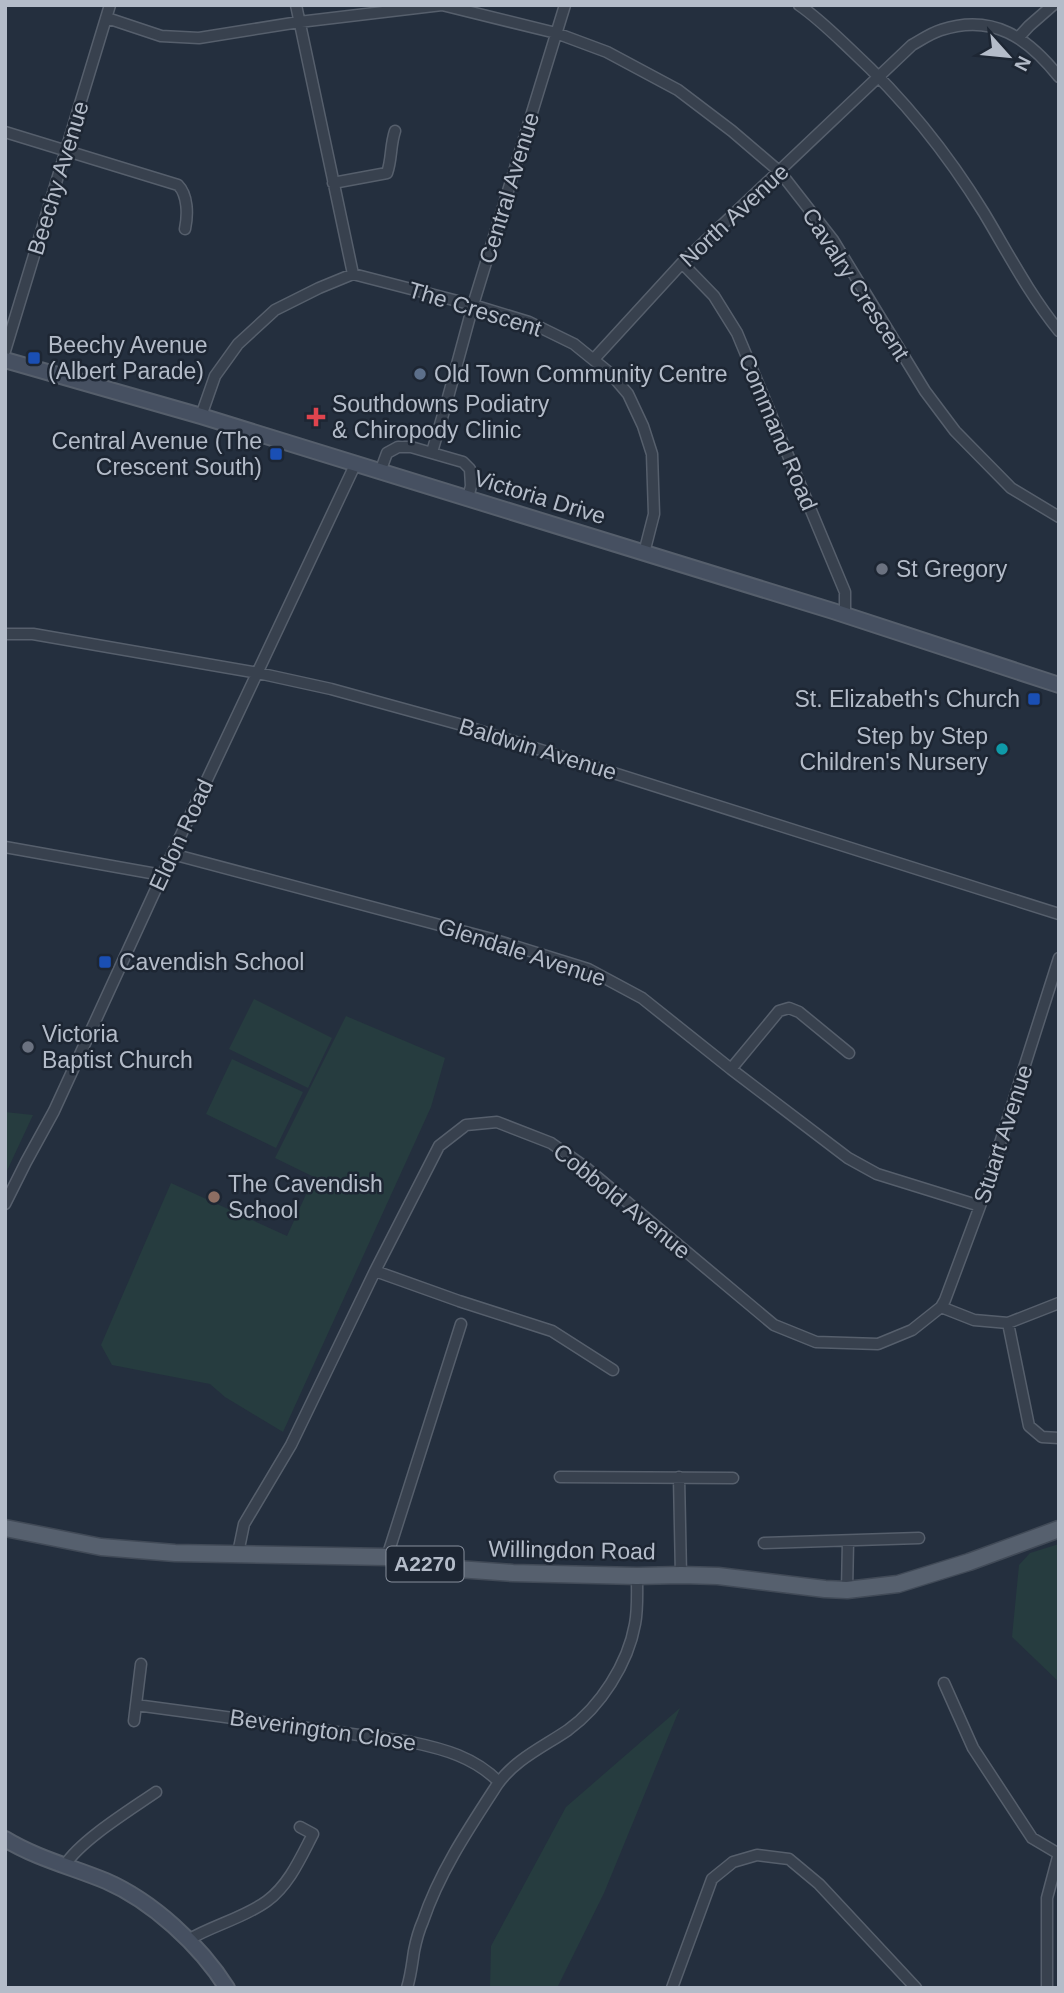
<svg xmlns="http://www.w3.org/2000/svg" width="1064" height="1993" viewBox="0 0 1064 1993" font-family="Helvetica,sans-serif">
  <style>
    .green { fill: #263c3f }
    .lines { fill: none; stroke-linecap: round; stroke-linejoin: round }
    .street-casing { stroke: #565f6c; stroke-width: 13 }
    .secondary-casing { stroke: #565f6c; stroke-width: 18 }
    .primary-casing { stroke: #414a57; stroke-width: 19 }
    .street { stroke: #38414e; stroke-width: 10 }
    .secondary { stroke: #465061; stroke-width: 14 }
    .primary { stroke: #56606e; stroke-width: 16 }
    .transit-dot { fill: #1a4fb4; stroke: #1d2633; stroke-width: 2.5 }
    .service-dot { fill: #5c6f8a; stroke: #1d2633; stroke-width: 2.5 }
    .health-dot { fill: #e0444e; stroke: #1d2633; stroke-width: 2.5 }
    .worship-dot { fill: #6b7280; stroke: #1d2633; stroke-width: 2.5 }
    .culture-dot { fill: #0f9aa8; stroke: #1d2633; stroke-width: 2.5 }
    .education-dot { fill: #8d6e63; stroke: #1d2633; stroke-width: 2.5 }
    .labels { text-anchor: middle; stroke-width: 5; stroke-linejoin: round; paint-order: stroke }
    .shield { fill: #1d2633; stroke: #878f9c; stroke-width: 2 }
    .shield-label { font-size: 21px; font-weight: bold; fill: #b4bcc9 }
    .street-label { font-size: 23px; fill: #b4bcc9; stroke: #1d2633 }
    .poi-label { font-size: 23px; fill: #b4bcc9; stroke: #1d2633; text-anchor: start }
  </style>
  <rect width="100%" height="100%" fill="#242f3e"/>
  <path class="green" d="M254 999 332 1038 308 1088 229 1049Z
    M346 1016 445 1058 431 1107 283 1432 225 1397 210 1384 112 1365 101 1345 171 1183 287 1236 314 1177 275 1158Z
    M232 1059 303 1092 276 1148 206 1114Z
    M5 1112 33 1115 5 1175Z
    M1059 1544V1682L1012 1637 1019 1565 1030 1553Z
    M680 1708 604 1893 557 1988H490L491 1946 566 1807Z"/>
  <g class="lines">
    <defs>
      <path id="street" d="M296 5 353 274
        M799 5C818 18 835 35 852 51 905 100 946 151 984 213 1008 253 1029 294 1059 331
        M107 18 161 36 199 38 299 22 442 5 556 33 607 52 678 90 732 131 780 172 833 240 925 391 955 431 1011 488 1059 517
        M1018 38 1029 26 1053 5
        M5 132 178 185C188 195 188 215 185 229
        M387 173C392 159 390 146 395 131
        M333 183 387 173
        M682 263 714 296 737 333 845 592V615
        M5 351 110 5
        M594 359 682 263 912 45C921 40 931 33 941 30 993 13 1028 38 1059 77
        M201 416 215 376 238 344 275 310 319 288 353 274 473 305 529 322 574 344 611 374 628 394 643 426 652 454 654 514 644 553
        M432 452 447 401 473 305 565 5
        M380 472 387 453 398 447H411L463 462 470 469 471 486 468 498
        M5 634H33L258 673 331 689 462 725 1059 914
        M5 847 162 875
        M172 854 492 939 588 969 642 998 731 1069 848 1158 877 1174 980 1206
        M731 1069 779 1011 789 1008 799 1012 849 1053
        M5 1204 26 1162 54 1111 172 854 355 465
        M375 1271 459 1301 552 1331 613 1370
        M941 1307 974 1320 1008 1323 1059 1303
        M1008 1323 1029 1426 1042 1437 1059 1438
        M560 1477 733 1478
        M679 1477 681 1575
        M764 1543 919 1538
        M238 1553 244 1524 291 1445 375 1271 439 1146 466 1125 497 1122 551 1143 584 1166 774 1325 816 1342 878 1344 912 1330 941 1307 945 1300 980 1206 1059 958
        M387 1557 461 1324
        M847 1590 848 1542
        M944 1683 973 1748 1032 1838 1059 1854
        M136 1705 411 1742C444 1749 474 1757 499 1782
        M134 1721 141 1664
        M65 1865C81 1840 130 1810 156 1792
        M188 1940C213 1925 244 1918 267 1901 289 1885 301 1857 313 1834L300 1827
        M407 1988C411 1975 412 1964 414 1951 416 1941 419 1930 423 1921 439 1873 469 1828 497 1785 514 1760 543 1747 568 1730 600 1707 628 1664 635 1624 638 1609 637 1592 637 1576
        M672 1988 712 1879 733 1862 757 1855 789 1859 819 1884 916 1988
        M1047 1988V1898L1059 1853"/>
      <path id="secondary" d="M5 360 201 416 833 611 1059 685
        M5 1839C36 1858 72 1867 106 1881 152 1901 200 1945 227 1988"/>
      <path id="primary" d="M5 1528 101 1547 175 1553 387 1557 443 1568 513 1573 637 1576 681 1575 718 1576 825 1589 847 1590 898 1584 969 1562 1059 1529"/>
    </defs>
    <use href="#street" class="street-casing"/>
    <use href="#secondary" class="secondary-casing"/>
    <use href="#primary" class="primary-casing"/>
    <use href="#street" class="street"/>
    <use href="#secondary" class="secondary"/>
    <use href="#primary" class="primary"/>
  </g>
  <g class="transit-dot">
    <rect x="27" y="351" width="14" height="14" rx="3.5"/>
    <rect x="269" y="447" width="14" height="14" rx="3.5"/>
    <rect x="1027" y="692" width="14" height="14" rx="3.5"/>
    <rect x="98" y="955" width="14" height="14" rx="3.5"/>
  </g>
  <circle class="service-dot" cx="420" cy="374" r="7"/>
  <path class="health-dot" d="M312.5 406.5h7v7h7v7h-7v7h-7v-7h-7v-7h7z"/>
  <g class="worship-dot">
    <circle cx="882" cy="569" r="7"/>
    <circle cx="28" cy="1047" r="7"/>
  </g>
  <circle class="culture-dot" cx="1002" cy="749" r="7"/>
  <circle class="education-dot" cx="214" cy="1197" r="7"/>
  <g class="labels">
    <rect class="shield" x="386.5" y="1546.5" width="77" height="35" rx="5"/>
    <g class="shield-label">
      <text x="425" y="1571">A2270</text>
    </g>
    <g class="street-label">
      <text transform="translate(58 178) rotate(-73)" y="8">Beechy Avenue</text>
      <text transform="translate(509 188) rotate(-73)" y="8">Central Avenue</text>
      <text transform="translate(734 215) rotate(-43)" y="8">North Avenue</text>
      <text transform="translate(856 284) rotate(57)" y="8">Cavalry Crescent</text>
      <text transform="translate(475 309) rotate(17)" y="8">The Crescent</text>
      <text transform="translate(778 432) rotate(67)" y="8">Command Road</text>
      <text transform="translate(540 497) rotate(17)" y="8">Victoria Drive</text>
      <text transform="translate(538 749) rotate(17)" y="8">Baldwin Avenue</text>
      <text transform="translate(181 835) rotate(-65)" y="8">Eldon Road</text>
      <text transform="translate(522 952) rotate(18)" y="8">Glendale Avenue</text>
      <text transform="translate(1003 1134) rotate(-72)" y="8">Stuart Avenue</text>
      <text transform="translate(622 1201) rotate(39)" y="8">Cobbold Avenue</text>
      <text transform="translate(572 1550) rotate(1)" y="8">Willingdon Road</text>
      <text transform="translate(323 1730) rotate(8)" y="8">Beverington Close</text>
    </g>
    <g class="poi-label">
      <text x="48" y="353">Beechy Avenue<tspan x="48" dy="26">(Albert Parade)</tspan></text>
      <text x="434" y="382">Old Town Community Centre</text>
      <text x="332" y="412">Southdowns Podiatry<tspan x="332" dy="26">&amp; Chiropody Clinic</tspan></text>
      <text x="262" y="449" text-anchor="end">Central Avenue (The<tspan x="262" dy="26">Crescent South)</tspan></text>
      <text x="896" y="577">St Gregory</text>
      <text x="1020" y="707" text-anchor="end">St. Elizabeth's Church</text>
      <text x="988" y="744" text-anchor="end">Step by Step<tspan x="988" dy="26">Children's Nursery</tspan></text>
      <text x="119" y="970">Cavendish School</text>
      <text x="42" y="1042">Victoria<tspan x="42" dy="26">Baptist Church</tspan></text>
      <text x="228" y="1192">The Cavendish<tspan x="228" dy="26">School</tspan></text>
    </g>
  </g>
  <rect width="1064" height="1993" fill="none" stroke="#b4bcc9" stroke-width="14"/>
  <g transform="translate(1008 56) rotate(117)" stroke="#1d2633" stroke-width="5" paint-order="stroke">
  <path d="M0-5L12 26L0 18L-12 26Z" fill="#b4bcc9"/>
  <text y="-10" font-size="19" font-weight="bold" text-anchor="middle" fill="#b4bcc9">N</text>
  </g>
</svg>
